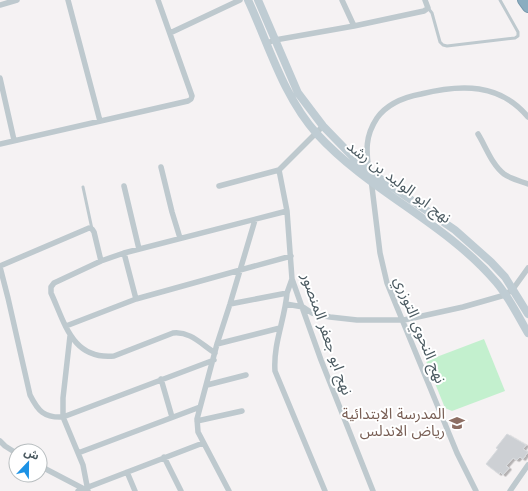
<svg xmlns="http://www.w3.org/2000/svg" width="528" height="491" viewBox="0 0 528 491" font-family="Jost,'Noto Sans Arabic',sans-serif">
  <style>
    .green { fill: #c3f0ce }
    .building { fill: #cdd0d4; stroke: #d7dadd; filter: url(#shadow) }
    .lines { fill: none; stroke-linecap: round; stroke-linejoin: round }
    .highway-casing { stroke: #7698ac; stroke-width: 12 }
    .lane { stroke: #bec9ce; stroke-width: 3 }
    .street { stroke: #bec9ce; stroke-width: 5.5 }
    .secondary { stroke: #bfccd3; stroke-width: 8 }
    .highway { stroke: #8badc0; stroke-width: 10 }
    .labels { text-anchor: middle; stroke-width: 4; stroke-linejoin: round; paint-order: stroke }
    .street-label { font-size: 15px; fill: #4a5960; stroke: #fff }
    .education-label { font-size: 15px; fill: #785e54; stroke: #fff; text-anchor: end }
  </style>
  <defs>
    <filter id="shadow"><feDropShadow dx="2.5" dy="1.5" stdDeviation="0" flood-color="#0004"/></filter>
  </defs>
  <rect width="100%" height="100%" fill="#f5f2f3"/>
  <path class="green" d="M484 339 505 391 452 411 445 408 426 361Z"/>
  <path class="building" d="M507 434 526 445 523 449 528 452 523 459 520 457 517 460 513 458 506 466 509 468 503 475 500 472 499 474 486 464 498 449 496 448Z"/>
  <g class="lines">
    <defs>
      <path id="highway" d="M523 0 528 7"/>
    </defs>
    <use href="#highway" class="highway-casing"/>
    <path class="lane" d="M428 8 432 13 440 42 443 45 447 46 515 38 518 36V32L500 0
      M83 187 92 229"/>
    <path class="street" d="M68 0 100 121
      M342 0 354 26
      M0 5 17 0
      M170 33 240 0
      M267 43 275 40 354 26 424 11 428 8 425 0
      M0 78 14 140
      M323 126 279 170 287 211 292 279 321 360 373 491
      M478 134C486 147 492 165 504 174 511 179 520 181 528 184
      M0 144 188 101 191 99 192 96 158 0
      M161 167 172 212 180 238
      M369 171C366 151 365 136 377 118 387 104 405 97 421 94 461 84 500 83 528 117
      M371 179 380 253 387 283 457 453 476 491
      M124 186 139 249
      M219 186 279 170
      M124 253 136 299
      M0 266 89 228 92 229 94 232 101 261
      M0 267 8 298 30 395C38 411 44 418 63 417L214 360
      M287 293C285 319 273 344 275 371L325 491
      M230 304 287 293 292 279
      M286 304 303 307 312 313 330 317 357 320H404L463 307 505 295 513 289 528 268
      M66 326 136 299 291 256
      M70 336 63 398V417L83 465 88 491
      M217 344 280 328
      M215 353C201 344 190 331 173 333L114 356C72 360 65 323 51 293V287L54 283 101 261 124 253 287 211
      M161 379 172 417
      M207 385 246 375
      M197 421 242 411
      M0 441 5 446 16 453
      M78 453 200 407
      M164 457 181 491
      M40 466 84 489
      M127 472 135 491
      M78 491 203 443
      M229 491 198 432 197 419 217 344 230 304 255 220
      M510 491 528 465"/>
    <path class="secondary" d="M248 0C269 45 283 96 317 134 370 192 445 222 496 282 509 297 518 316 528 333
      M258 0 298 93 323 126 353 157 369 171 455 230 491 262 505 277 528 314"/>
    <use href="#highway" class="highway"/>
  </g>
  <defs>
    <symbol id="school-bare" viewBox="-9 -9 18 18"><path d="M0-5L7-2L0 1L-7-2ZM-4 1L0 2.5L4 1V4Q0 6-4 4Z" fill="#8d6e63" stroke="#fff" stroke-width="2.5" paint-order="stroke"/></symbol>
  </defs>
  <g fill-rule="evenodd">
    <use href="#school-bare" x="446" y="412" width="22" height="22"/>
  </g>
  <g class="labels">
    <g class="street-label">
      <text transform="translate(399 182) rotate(37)" y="5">نهج ابو الوليد بن رشد</text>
      <text transform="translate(420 330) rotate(68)" y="5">نهج النحوي التوزري</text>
      <text transform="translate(327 334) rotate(71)" y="5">نهج ابو جعفر المنصور</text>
    </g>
    <g class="education-label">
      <text x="445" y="419">المدرسة الابتدائية<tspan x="445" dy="17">رياض الاندلس</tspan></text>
    </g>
  </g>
  <g transform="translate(28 463) rotate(22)"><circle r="19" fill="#ffffff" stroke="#b7bdbf"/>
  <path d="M0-3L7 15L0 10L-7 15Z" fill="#1c92e5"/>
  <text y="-6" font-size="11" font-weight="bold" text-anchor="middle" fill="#4a5960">ش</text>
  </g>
</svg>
